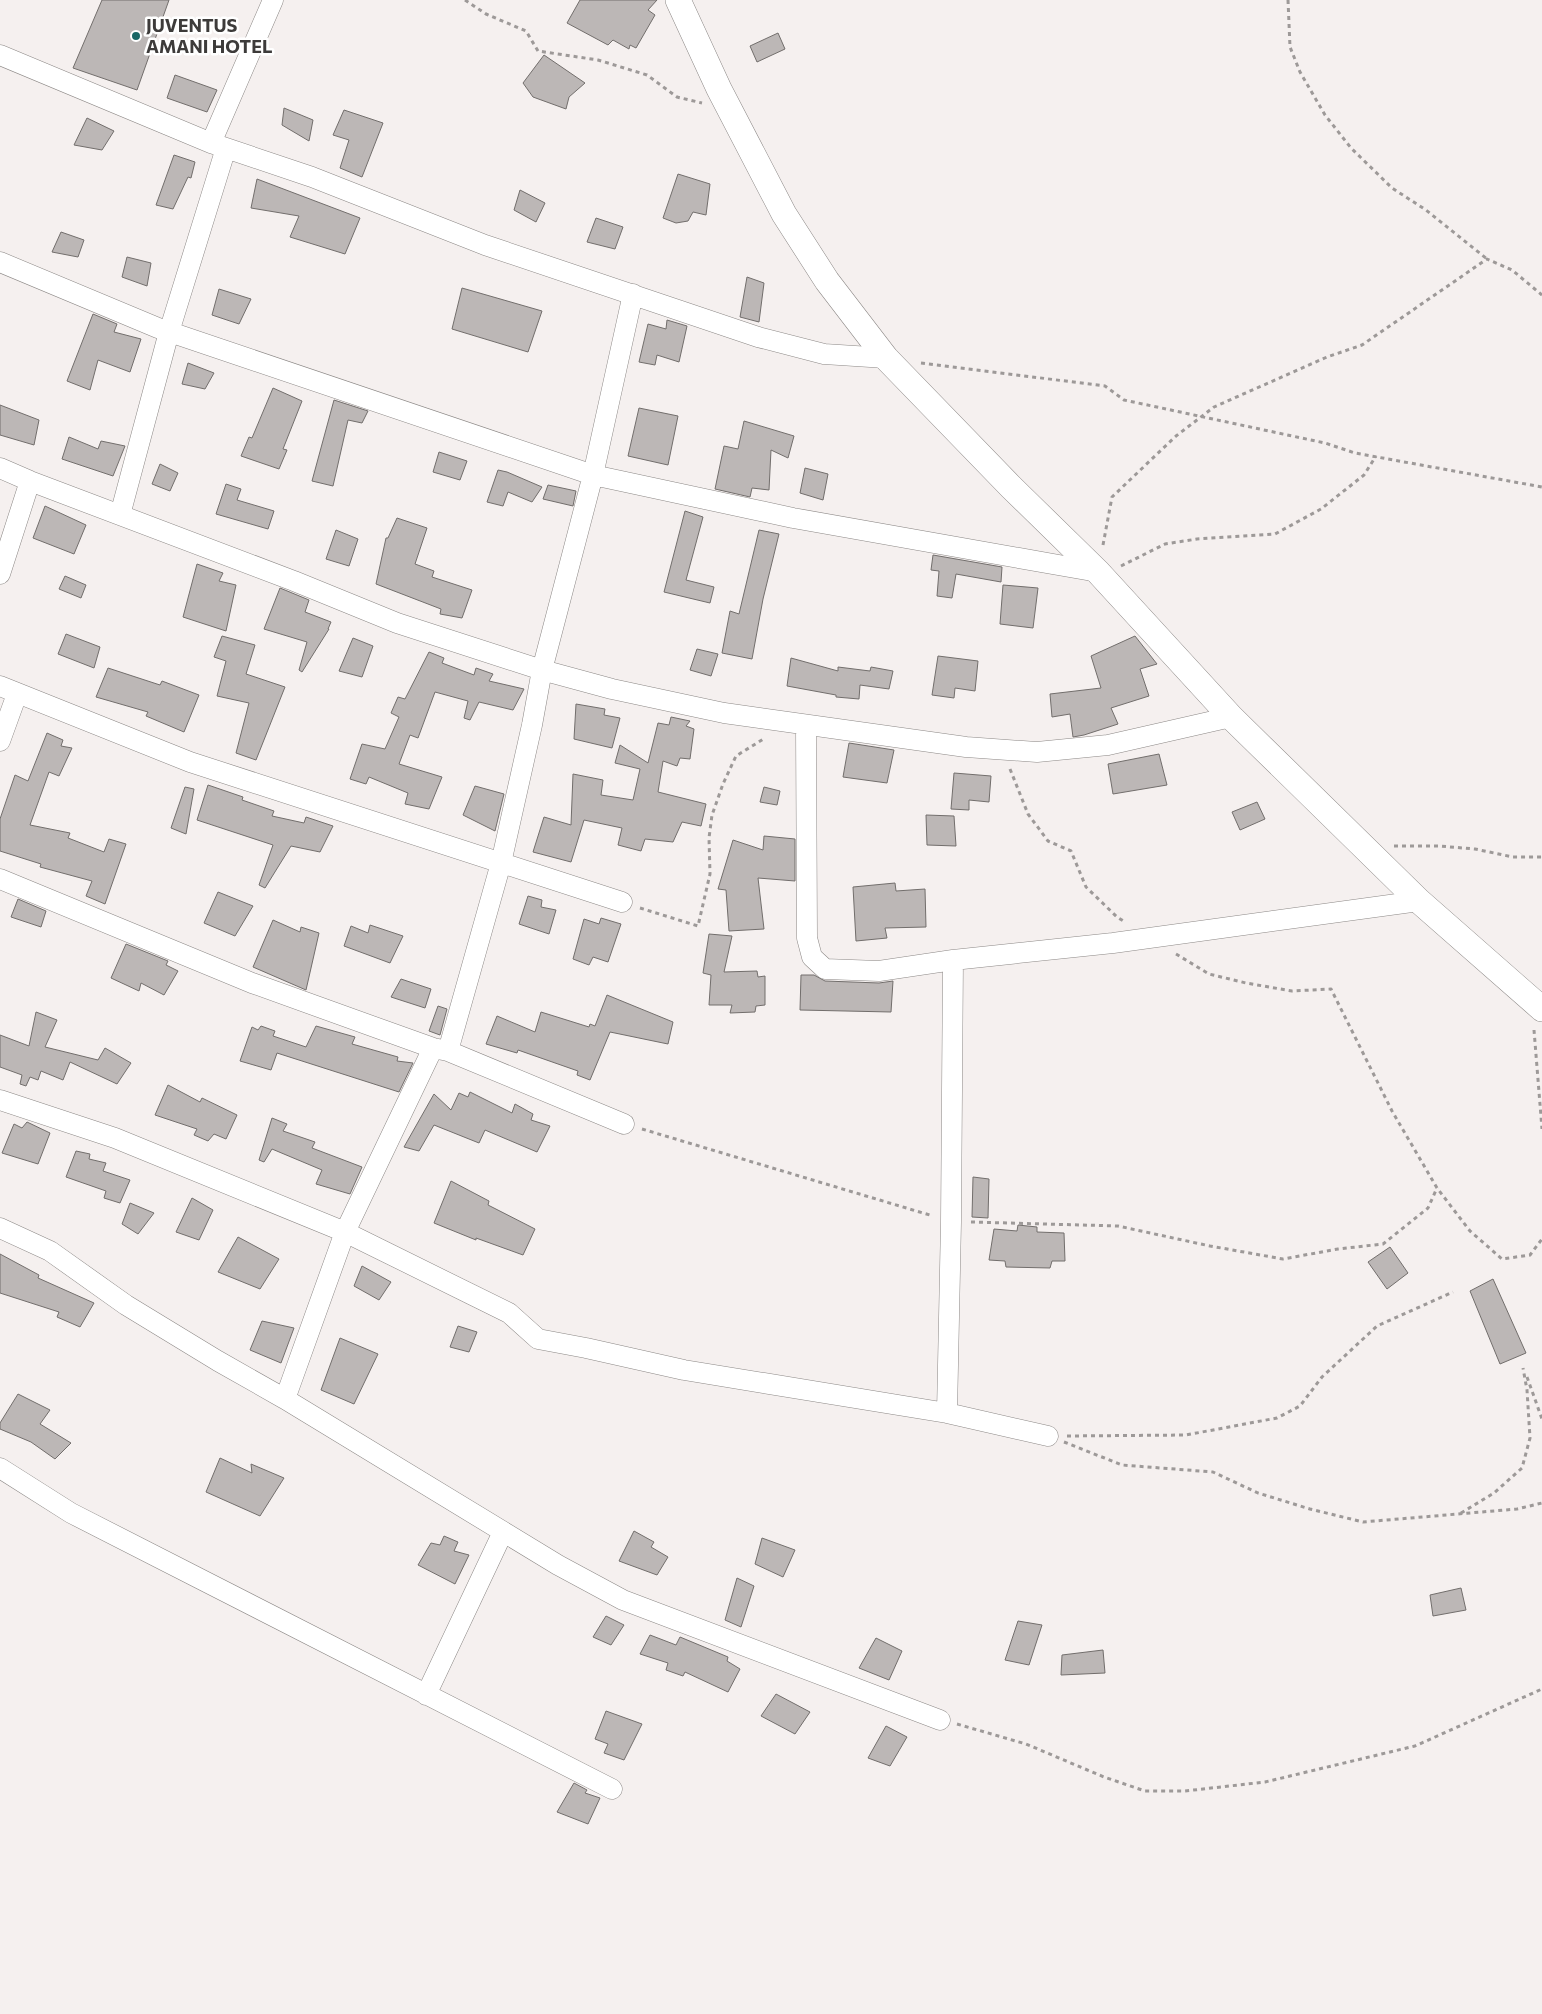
<svg xmlns="http://www.w3.org/2000/svg" width="1542" height="2014" viewBox="0 0 1542 2014" font-family="Commissioner,sans-serif">
  <style>
    .building { fill: #bcb7b6; stroke: #726e6c }
    .lines { fill: none; stroke-linecap: round; stroke-linejoin: round }
    .minor-casing { stroke: #8c8886; stroke-width: 21 }
    .tertiary-casing { stroke: #8c8886; stroke-width: 26 }
    .path { stroke: #9d9998; stroke-width: 3; stroke-dasharray: 4 4; stroke-linecap: butt }
    .minor { stroke: #fff; stroke-width: 20 }
    .tertiary { stroke: #fff; stroke-width: 25 }
    .poi-dot { fill: #186665; stroke: #fff; stroke-width: 2 }
    .labels { text-anchor: middle; stroke-width: 5; stroke-linejoin: round; paint-order: stroke }
    .poi-label { font-size: 18px; font-weight: bold; fill: #3d3b3a; stroke: #fff; text-anchor: start }
  </style>
  <rect width="100%" height="100%" fill="#f5f0ef"/>
  <path class="building" d="M102 0H169L137 90 73 68Z
    M580 0H657L648 10 655 15 636 48 630 45 629 49 613 40 608 45 567 23Z
    M778 33 785 49 757 62 750 46Z
    M544 55 585 83 569 97 566 109 533 97 523 83Z
    M175 75 217 90 207 112 167 98Z
    M284 108 313 120 309 141 282 125Z
    M344 110 383 123 362 177 340 168 349 140 333 135Z
    M87 118 114 131 102 150 74 145Z
    M174 155 195 162 191 178 188 177 173 209 156 205Z
    M678 174 710 184 706 215 693 212 688 221 676 223 663 218Z
    M257 179 360 218 345 254 290 237 299 216 251 208Z
    M520 190 545 203 536 222 514 210Z
    M596 218 623 227 615 249 587 242Z
    M61 232 84 240 78 257 52 252Z
    M127 257 151 263 147 286 122 277Z
    M747 277 764 283 759 322 740 317Z
    M462 288 542 311 528 352 452 329Z
    M219 289 251 299 239 324 212 315Z
    M93 314 117 324 114 332 141 339 130 372 98 360 90 390 67 381Z
    M667 320 687 326 679 362 657 355 655 365 639 362 648 324 666 329Z
    M188 363 214 373 205 389 182 384Z
    M273 388 302 401 283 449 287 450 279 469 241 456 249 437 252 438Z
    M334 400 368 411 362 423 348 420 333 486 312 481Z
    M0 405 39 420 34 445 0 435Z
    M639 408 678 416 668 465 628 456Z
    M744 421 794 436 788 458 771 450 769 490 752 488 750 497 715 489 724 446 738 449Z
    M69 437 98 449 101 441 125 446 113 476 62 459Z
    M439 452 467 461 460 480 433 472Z
    M160 464 178 473 170 491 152 484Z
    M805 468 828 474 823 500 800 493Z
    M498 470 507 472 542 487 532 502 508 492 503 506 487 502Z
    M226 484 241 489 237 500 274 511 268 529 216 514Z
    M548 485 576 491 573 506 543 499Z
    M45 506 86 525 74 554 33 538Z
    M685 511 703 517 686 580 714 587 710 603 664 592Z
    M397 518 427 528 415 564 434 571 432 577 472 590 462 618 440 614 441 609 376 584 386 538H388Z
    M336 530 358 539 349 566 326 559Z
    M759 530 779 534 763 599 752 659 722 653 730 611 739 614Z
    M933 555 1002 567 1001 582 956 574 952 598 937 596 939 571 931 570Z
    M197 564 223 573 219 581 236 585 226 631 183 617Z
    M65 576 86 585 81 598 59 589Z
    M1003 585 1038 588 1033 628 1000 624Z
    M280 588 309 600 305 612 331 622 328 629H329L302 672 299 670 307 642 264 629Z
    M66 634 100 647 94 668 58 654Z
    M222 636 255 645 246 674 285 687 256 760 236 753 249 703 217 696 226 661 214 657Z
    M1135 636 1157 664 1140 669 1149 696 1111 708 1118 724 1084 735 1073 737 1070 714 1052 717 1050 694 1101 688 1091 656Z
    M353 638 373 646 362 677 339 671Z
    M697 649 718 654 711 676 690 670Z
    M429 652 444 658 442 663 474 675 476 668 493 674 489 681 524 689 513 710 479 702 470 720 464 718 468 701 435 692 418 738 410 735 399 764 442 777 429 809 405 804 408 793 369 777 366 784 350 779 362 744 385 749 399 717 391 713 398 697 405 699Z
    M938 656 978 661 975 691 955 688 954 698 932 695Z
    M791 658 838 671V667L870 671 871 667 893 671 889 689 860 685 859 699 836 697V695L787 686Z
    M108 668 160 685 162 681 199 695 184 732 146 716 148 712 96 697Z
    M576 704 605 709 604 715 620 718 612 748 574 739Z
    M671 717 690 721 686 726 694 729 690 759 680 758 677 766 663 761 658 792 706 804 701 826 682 822 673 842 645 839 641 851 618 845 622 828 584 820 571 862 533 852 544 817 571 825 573 774 603 780 601 795 633 800 640 769 615 763 620 745 648 763 658 723 669 725Z
    M47 733 63 740 61 746 72 748 59 776 49 772 30 825 70 833 68 838 104 852 109 839 126 844 105 904 86 896 92 881 40 867 41 864 0 851V819L15 775 28 781Z
    M849 743 894 750 887 783 843 777Z
    M1159 754 1167 785 1113 794 1108 764Z
    M954 773 991 776 989 802 969 800V810L951 809Z
    M208 785 243 797 242 800 274 811 272 816 304 823 306 817 333 826 320 852 291 846 265 888 259 885 273 845 197 820Z
    M475 786 504 794 495 831 463 815Z
    M185 787 194 789 186 834 171 828Z
    M764 787 780 791 777 805 760 802Z
    M1257 802 1265 819 1240 830 1232 812Z
    M926 815 954 816 956 846 927 845Z
    M764 836 795 839V881L758 878 764 929 729 931 726 890 718 889 733 840 763 850Z
    M895 883 896 891 925 889 926 927 885 928 887 938 856 941 853 887Z
    M218 892 253 906 235 936 204 923Z
    M528 896 542 900 541 907 556 910 549 934 519 924Z
    M18 899 46 911 41 927 11 917Z
    M601 918 621 924 608 962 593 957 589 965 573 959 584 919 599 924Z
    M273 920 300 932 301 927 319 933 306 990 253 967Z
    M370 925 403 936 390 963 344 946 351 926 368 933Z
    M709 934 732 936 724 972 757 971 758 977 765 976V1005L756 1006 755 1012 730 1013 732 1005H709L711 975 703 973Z
    M126 944 168 961 166 965 178 971 164 995 141 983 139 991 111 978Z
    M801 975H814L825 981 879 983 893 981 891 1012 800 1010Z
    M401 979 431 989 425 1008 391 997Z
    M607 995 673 1022 668 1044 610 1032 590 1080 577 1075 578 1071 518 1050 517 1053 486 1044 497 1016 535 1032 541 1012 589 1027 590 1024 595 1026Z
    M438 1006 447 1009 440 1035 429 1031Z
    M36 1012 57 1020 45 1047 98 1060 105 1048 131 1063 117 1084 70 1062 63 1080 41 1071 38 1080 30 1077 26 1086 20 1084 22 1075 0 1067V1035L29 1046Z
    M261 1026 275 1031 273 1036 306 1047 316 1026 355 1037 352 1044 398 1057 397 1061 413 1063 399 1092 277 1053 271 1070 240 1061 252 1027 258 1030Z
    M168 1085 200 1102 202 1098 237 1115 226 1139 214 1134 208 1141 194 1135 197 1129 155 1115Z
    M470 1092 512 1113 515 1104 533 1114 531 1120 550 1126 537 1152 485 1130 479 1143 434 1125 419 1151 404 1147 434 1094 451 1110 459 1093 468 1097Z
    M272 1118 287 1124 283 1131 315 1142 312 1148 362 1167 350 1194 316 1184 322 1170 272 1149 264 1162 259 1160Z
    M27 1122 50 1133 38 1164 2 1153 14 1124 22 1128Z
    M76 1151 90 1154 89 1159 106 1163 103 1171 130 1180 120 1203 104 1198 106 1191 66 1177Z
    M973 1177 989 1179 988 1218 972 1217Z
    M451 1181 489 1201 488 1205 535 1229 523 1255 476 1238V1240L434 1223Z
    M192 1198 213 1210 199 1240 176 1232Z
    M130 1203 154 1213 138 1234 122 1224Z
    M1018 1225 1037 1227V1232L1064 1233 1065 1261H1052L1050 1268 1006 1267 1005 1261 989 1260 994 1229 1017 1231Z
    M238 1237 279 1259 260 1289 218 1272Z
    M1390 1247 1408 1273 1387 1289 1368 1262Z
    M0 1254 39 1275 38 1278 94 1303 80 1327 57 1317 59 1312 0 1293Z
    M362 1266 391 1282 379 1300 354 1286Z
    M1493 1279 1526 1353 1500 1364 1470 1291Z
    M262 1321 294 1328 281 1363 250 1350Z
    M458 1326 477 1332 469 1352 450 1347Z
    M340 1338 378 1354 354 1404 321 1390Z
    M18 1394 50 1410 40 1424 71 1443 55 1459 31 1442 0 1429V1423Z
    M220 1458 252 1473 251 1464 284 1478 260 1516 206 1492Z
    M634 1531 654 1542 651 1547 668 1557 657 1575 619 1561Z
    M444 1536 458 1542 454 1551 469 1555 455 1584 418 1565 431 1543 440 1545Z
    M762 1538 795 1550 783 1577 755 1564Z
    M737 1578 754 1586 741 1627 725 1620Z
    M1461 1588 1466 1610 1433 1616 1430 1595Z
    M606 1616 624 1625 611 1645 593 1637Z
    M1018 1621 1042 1625 1029 1665 1005 1660Z
    M650 1635 676 1645 680 1637 728 1657 727 1661 740 1669 728 1692 685 1672 683 1676 666 1670 668 1663 640 1654Z
    M876 1638 902 1651 889 1680 859 1668Z
    M1103 1650 1105 1673 1061 1675 1062 1655Z
    M776 1694 810 1712 795 1734 761 1716Z
    M606 1711 642 1724 624 1760 604 1753 608 1744 595 1739Z
    M886 1726 907 1737 890 1766 868 1758Z
    M574 1783 587 1790 585 1793 600 1798 588 1824 557 1812Z"/>
  <g class="lines">
    <defs>
      <path id="minor" d="M0 55 211 143 312 177 485 245 758 337 824 354 886 358
        M211 143 273 0
        M0 262 158 328 593 475 793 518 1098 572
        M0 468 30 481 294 581 397 623 542 670 612 689 724 713 966 747 1037 752 1108 745 1231 717
        M120 515 169 332 226 148
        M0 574 30 481
        M0 686 190 762 622 902
        M806 726 807 938 812 957 825 969 879 971 953 960 1113 943 1419 901
        M0 741 17 694
        M0 879 252 983 433 1048 448 1051 624 1124
        M448 1051 501 863 532 725 542 670 593 475 633 294
        M0 1100 115 1138 345 1232 509 1313 538 1339 586 1348 684 1370 947 1413 1048 1436
        M0 1228 50 1251 126 1305 218 1361 285 1399 558 1565 623 1600 940 1720
        M285 1399 345 1232 433 1048
        M947 1413 951 1222 953 960
        M0 1468 71 1513 612 1789
        M426 1695 503 1532"/>
      <path id="tertiary" d="M678 0 719 89 784 214 827 281 886 358 1011 487 1098 572 1231 717 1419 901 1542 1009"/>
    </defs>
    <use href="#minor" class="minor-casing"/>
    <use href="#tertiary" class="tertiary-casing"/>
    <path class="path" d="M465 0 486 14 526 31 538 51 598 60 647 75 677 97 702 103
      M1288 0 1290 47 1300 72 1325 115 1351 148 1392 188 1426 210 1487 259
      M921 363 1105 386 1124 400 1325 443 1355 453 1542 487
      M1103 545 1112 497 1176 436 1214 407 1327 357 1362 345 1487 259 1512 270 1542 295
      M1121 566 1165 544 1197 539 1275 534 1321 509 1364 475 1376 456
      M1010 769 1028 814 1048 841 1071 851 1086 887 1117 917 1125 922
      M1394 846H1439L1475 849 1513 857H1542
      M640 908 698 926 710 874 709 838 712 815 723 784 736 756 765 738
      M1176 954 1209 974 1246 983 1292 991 1331 989 1392 1111 1437 1188 1470 1231 1502 1259 1530 1255 1542 1239
      M1534 1030 1542 1129
      M642 1129 933 1216
      M971 1222 1118 1226 1210 1246 1283 1259 1338 1249 1383 1244 1428 1208 1437 1188
      M1527 1377 1542 1419
      M1067 1436 1186 1435 1277 1418 1300 1406 1322 1377 1377 1326 1453 1292
      M1064 1442 1122 1465 1213 1472 1258 1493 1310 1509 1363 1522 1517 1509 1542 1503
      M1461 1513 1494 1493 1522 1468 1530 1438 1527 1390 1523 1368
      M957 1724 1026 1744 1104 1777 1145 1791H1185L1265 1782 1415 1746 1542 1689"/>
    <use href="#minor" class="minor"/>
    <use href="#tertiary" class="tertiary"/>
  </g>
  <circle class="poi-dot" cx="136" cy="36" r="5"/>
  <g class="labels">
    <g class="poi-label">
      <text x="146" y="32">JUVENTUS<tspan x="146" dy="21">AMANI HOTEL</tspan></text>
    </g>
  </g>
</svg>
